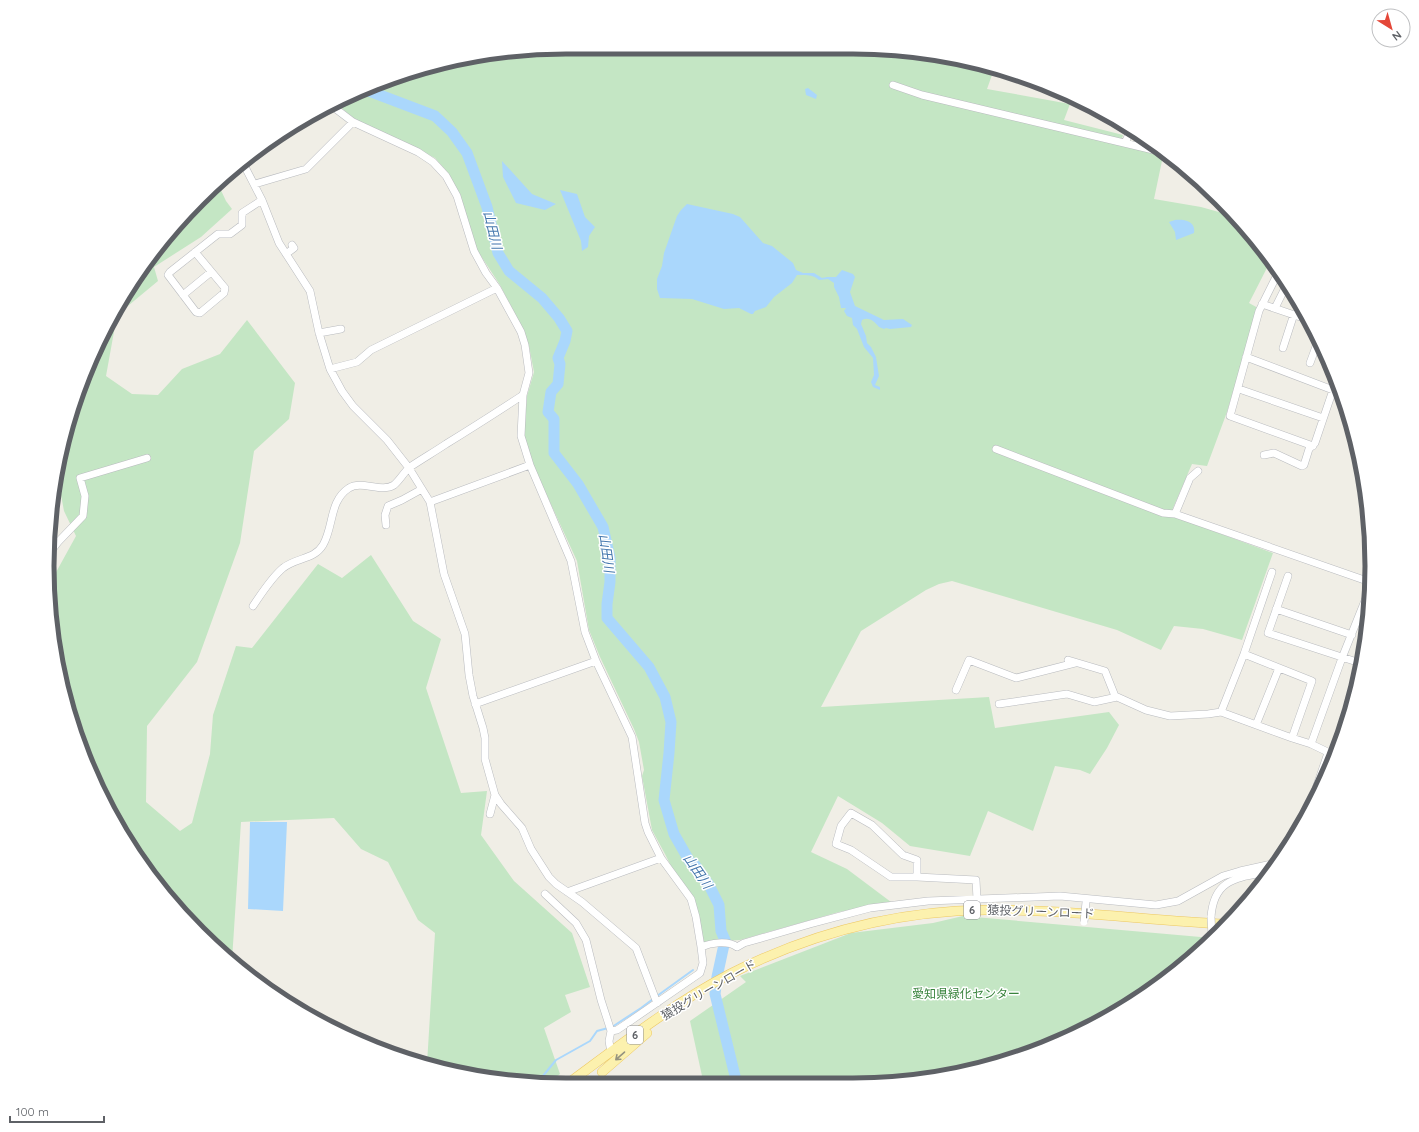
<svg xmlns="http://www.w3.org/2000/svg" width="1419" height="1132" viewBox="0 0 1419 1132" font-family="Quicksand,'Noto Sans JP',sans-serif">
  <style>
    .green { fill: #c4e6c4 }
    .water { fill: #aad7fc }
    .lines { fill: none; stroke-linecap: round; stroke-linejoin: round }
    .stream { stroke: #aad7fc; stroke-width: 2 }
    .river { stroke: #aad7fc; stroke-width: 11 }
    .minor-casing { stroke: #b9bbbf; stroke-width: 8 }
    .major-casing { stroke: #edc862; stroke-width: 10 }
    .minor { stroke: #fff; stroke-width: 7 }
    .major { stroke: #fcf1ae; stroke-width: 9 }
    .minor-bridge-casing { stroke: #b9bbbf; stroke-width: 8; stroke-linecap: butt }
    .minor-bridge { stroke: #fff; stroke-width: 7 }
    .oneway { stroke: #95937f }
    .labels { text-anchor: middle; stroke-width: 3; stroke-linejoin: round; paint-order: stroke }
    .shield { fill: #fff; stroke: #8e9094; stroke-width: 1 }
    .shield-label { font-size: 11px; font-weight: bold; fill: #5e6166 }
    .street-label { font-size: 12px; fill: #5e6166; stroke: #fff }
    .park-label { font-size: 12px; fill: #38833c; stroke: #fff }
    .water-label { font-size: 13px; font-style: italic; fill: #4578ae; stroke: #fff }
    .rim { fill: none; stroke: #5e6166; stroke-width: 5 }
  </style>
  <rect width="100%" height="100%" fill="#f0eee6"/>
  <path class="green" d="M566 47 887 48 967 64V68L992 75 987 89 1070 104 1064 120 1123 135 1120 145 1163 156 1154 199 1201 207 1233 216 1265 250 1271 260 1249 303 1258 308 1227 412 1207 466 1192 464 1170 515 1273 553 1242 640 1203 629 1174 626 1161 650 1117 630 952 581 939 584 926 590 861 631 821 707 989 697 995 728 1109 712 1119 725 1107 748 1090 774 1080 770 1055 766 1033 831 988 811 970 856 910 846 882 823 838 796 811 852 847 869 891 902 839 912 740 940 704 942 700 924 665 854 652 830 642 776 644 770 639 742 634 729 600 657 589 630 577 561 532 463 524 435 527 396 534 372 529 346 523 329 500 285 477 250 459 195 448 173 435 158 353 118 337 104 432 65Z
    M218 184 226 201 232 209 201 237 154 267 158 281 117 315 106 376 132 394 158 395 182 369 220 354 247 320 295 383 289 419 254 451 240 543 197 662 147 726 146 802 180 831 192 823 210 754 213 715 236 646 252 648 318 564 342 578 371 555 413 621 441 639 426 688 461 793 487 791 481 835 514 881 572 933 590 987 565 995 571 1012 544 1028 560 1074 548 1083 465 1075 427 1064 435 933 418 920 388 862 361 849 334 818 241 822 232 960 176 908 116 825 65 700 49 585 76 536 64 511 58 479 65 431 117 306 199 199Z
    M963 916 1212 938 1195 956 1112 1016 988 1067 887 1084 704 1085 690 1021 746 982 740 976 851 933 933 923Z"/>
  <path class="water" d="M808 88 817 95 816 99 806 95 805 89Z
    M502 161 532 194 556 204 545 210 516 203 503 177Z
    M560 190 577 194 585 217 595 227 589 236 588 247 582 251 581 241Z
    M687 204 733 214 740 217 763 243 772 246 793 263 796 270 803 273H814L822 278 827 277H836L842 270 853 274 855 277 850 292 855 306 884 320 903 319 912 325 911 327 890 329 886 328 884 329 879 327C875 322 869 316 862 320L861 324 866 336 867 343 871 347 876 357 879 376 875 385 880 387V390L873 387 871 382 874 375 873 358 864 347 857 329 853 325 852 318 847 316 844 311 846 308H841L839 297 834 287V283L828 279 819 280C812 274 806 275 797 275L792 283 774 297 766 307 755 311 753 314H751L739 308 724 309 692 299 660 298 657 289V279L662 266 664 253 677 216 681 210Z
    M1175 220C1184 219 1196 221 1194 233L1176 240 1175 232 1169 222Z
    M250 822H287L283 911 248 909Z"/>
  <g class="lines">
    <path class="stream" d="M657 996 693 970
      M612 1027 641 1008 653 999
      M538 1082 556 1060 590 1041 597 1031 608 1028"/>
    <path class="river" d="M369 91 435 116 452 132 467 153 487 207 498 253 509 271 542 298 559 318 567 331 565 341 558 358 560 364 558 384 551 392 548 412 554 419V453L578 484 603 527 610 558V582L607 604V618L649 667 665 697 671 722 669 753 664 800 674 834 690 862 695 865 709 885 719 905 721 931 725 940 717 977 715 994 737 1084"/>
    <defs>
      <path id="minor" d="M893 85 922 95 1162 152
        M332 106 353 122 418 152 433 162 446 176 457 196 474 251 486 273 497 288 521 332 525 345 529 373 523 395 521 436 530 465 571 561 585 632 596 661 632 737 645 823 648 832 661 858 691 899 696 917 701 947 703 963 700 973 626 1024 617 1030 611 1031
        M1125 143 1131 130
        M244 165 262 200 279 243 310 291 319 333 330 369 342 391 353 406 387 440 409 468 430 502 444 574 465 634 469 675 473 696 483 728 485 738V759L495 795 501 804 522 828 531 849 549 877 556 884 582 902 636 948 657 1003
        M255 184 306 169 353 122
        M195 252 225 288 224 293 200 313 196 312 168 275 170 272 218 234H230L242 225V213L262 200
        M286 254 294 248 292 245
        M1279 271 1259 311 1230 416 1313 446
        M183 295 211 272
        M1262 304 1309 320
        M1275 308 1287 284
        M319 333 341 329
        M1283 348 1294 314
        M1246 357 1333 390
        M1310 363 1318 341
        M330 369 357 362 371 350 497 288
        M1239 389 1323 418
        M996 449 1163 513 1175 514 1370 582
        M1264 455 1274 453 1302 466 1304 465 1309 449 1315 443 1336 381
        M430 502 530 465
        M1175 514 1190 478 1198 471
        M386 525 385 515 388 506 402 500 422 489
        M48 555 58 542 83 516 85 496 80 478 147 458
        M1288 576 1268 633 1360 663
        M253 606C262 593 271 578 283 568 297 557 314 560 323 545 334 526 329 501 349 488 362 480 381 493 394 485 400 480 404 472 410 467 422 459 434 452 446 444 472 428 497 412 523 395
        M1276 609 1352 635
        M1244 654 1312 681 1292 738
        M1068 660 1105 671 1115 696 1146 710 1170 716 1208 714 1221 712 1292 738 1311 744 1334 755
        M956 690 969 660 1016 678 1075 663
        M475 704 596 661
        M999 704 1067 694 1094 702 1117 697
        M1221 712 1244 654 1272 572
        M1256 725 1279 668
        M1311 744 1342 658 1370 588
        M1315 801 1312 800 1328 753
        M851 813 872 825 903 855 917 860V877H891L851 850 836 844 841 826Z
        M490 814 495 795
        M917 877 976 880 977 899
        M567 892 661 858
        M545 894 576 923 586 940 601 1000 611 1031 609 1041 610 1047
        M1211 917C1214 877 1239 878 1272 871
        M701 947C710 943 728 940 737 947L744 943 810 924 870 908 928 901 1060 896 1156 905 1178 901 1223 876 1240 871 1276 863"/>
      <path id="major" d="M602 1072 647 1033
        M566 1085C619 1046 672 1004 730 974 811 933 894 911 985 910 1065 909 1145 920 1225 924"/>
    </defs>
    <use href="#minor" class="minor-casing"/>
    <use href="#major" class="major-casing"/>
    <use href="#minor" class="minor"/>
    <use href="#major" class="major"/>
    <defs>
      <path id="minor-bridge" d="M1211 917 1212 936
        M1084 922 1086 902"/>
    </defs>
    <use href="#minor-bridge" class="minor-bridge-casing"/>
    <use href="#minor-bridge" class="minor-bridge"/>
  </g>
  <defs><path id="oneway-shaft" d="M-6 0H5M1.5-3L5.5 0L1.5 3" fill="none" stroke-width="1.6" stroke-linecap="round" stroke-linejoin="round"/></defs>
  <use class="oneway" href="#oneway-shaft" transform="translate(620 1056) rotate(139)"/>
  <g class="labels">
    <g class="shield">
      <rect x="964" y="901" width="16" height="18" rx="3"/>
      <rect x="627" y="1026" width="16" height="18" rx="3"/>
    </g>
    <g class="shield-label">
      <text x="972" y="914">6</text>
      <text x="635" y="1039">6</text>
    </g>
    <g class="street-label">
      <text transform="translate(1041 912) rotate(2)" y="4">猿投グリーンロード</text>
      <text transform="translate(709 990) rotate(-30)" y="4">猿投グリーンロード</text>
    </g>
    <g class="park-label">
      <text x="966" y="998">愛知県緑化センター</text>
    </g>
    <g class="water-label">
      <text transform="translate(493 230) rotate(76)" y="5">山田川</text>
      <text transform="translate(607 553) rotate(82)" y="5">山田川</text>
      <text transform="translate(698 871) rotate(55)" y="5">山田川</text>
    </g>
  </g>
  <path d="M0 0H1419V1132H0ZM566 54H853A512 512 0 0 1 1365 566V566A512 512 0 0 1 853 1078H566A512 512 0 0 1 54 566V566A512 512 0 0 1 566 54Z" fill="#fff" fill-rule="evenodd"/>
  <path class="rim" d="M566 54H853A512 512 0 0 1 1365 566V566A512 512 0 0 1 853 1078H566A512 512 0 0 1 54 566V566A512 512 0 0 1 566 54Z"/>
  <g transform="translate(1391 28) rotate(143)"><circle r="19" fill="#ffffff" stroke="#bfc0c2"/>
  <path d="M0-3L7 15L0 10L-7 15Z" fill="#e44738"/>
  <text y="-6" font-size="11" font-weight="bold" text-anchor="middle" fill="#5e6166">N</text>
  </g>
  <path d="M10 1116v6h94v-6" fill="none" stroke="#5e6166" stroke-width="2"/>
  <text x="16" y="1116" font-size="12" fill="#5e6166" stroke="#ffffff" stroke-width="3" paint-order="stroke">100 m</text>
</svg>
